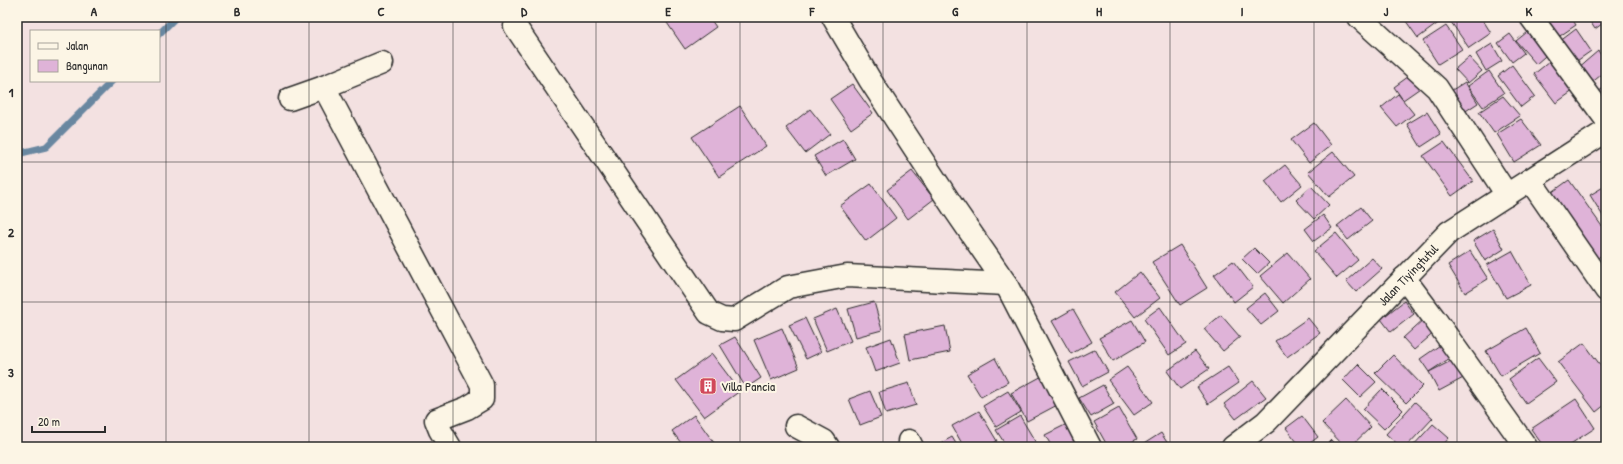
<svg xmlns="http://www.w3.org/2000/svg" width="1623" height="464" viewBox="0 0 1623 464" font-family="'Patrick Hand',sans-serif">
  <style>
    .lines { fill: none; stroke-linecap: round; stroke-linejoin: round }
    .stream { stroke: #6987a0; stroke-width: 7 }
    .building { fill: #dfb3d8; stroke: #2b2b2b }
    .minor-casing { stroke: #2b2b2b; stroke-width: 25 }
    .minor { stroke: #fcf5e5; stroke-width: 22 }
    .grid { fill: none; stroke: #2b2b2b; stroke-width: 1; stroke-opacity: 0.55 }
    .labels { text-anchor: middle; stroke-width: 4; stroke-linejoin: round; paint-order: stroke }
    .street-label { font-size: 13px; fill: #2b2b2b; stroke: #fcf5e5 }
    .poi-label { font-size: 13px; fill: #2b2b2b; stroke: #fcf5e5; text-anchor: start }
    .neatline { fill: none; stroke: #2b2b2b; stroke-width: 1.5 }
    .grid-label { font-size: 13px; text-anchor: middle; font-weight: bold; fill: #2b2b2b }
  </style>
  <rect width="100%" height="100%" fill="#f3e1e1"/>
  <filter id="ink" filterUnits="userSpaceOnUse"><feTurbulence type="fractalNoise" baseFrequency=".025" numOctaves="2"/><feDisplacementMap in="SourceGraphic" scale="8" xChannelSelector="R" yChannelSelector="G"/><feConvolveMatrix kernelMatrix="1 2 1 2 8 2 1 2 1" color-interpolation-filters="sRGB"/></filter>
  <g filter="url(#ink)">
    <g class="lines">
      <path class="stream" d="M159 34 176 17
        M17 154 46 147 112 81"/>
    </g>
    <path class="building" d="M663 17H709L716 27 685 49Z
      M1403 17H1437L1441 21 1418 38Z
      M1458 17H1481L1491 33 1469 48 1451 22Z
      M1540 17H1571L1576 25 1554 40Z
      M1587 17H1606V21L1595 29Z
      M1446 26 1462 49 1438 64 1423 41Z
      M1532 28 1552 50 1536 64 1516 41Z
      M1576 29 1591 51 1574 63 1559 42Z
      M1510 34 1524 53 1512 62 1498 43Z
      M1492 44 1502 61 1486 71 1476 54Z
      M1598 51 1606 61V71L1590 84 1578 68Z
      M1469 57 1482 71 1468 83 1455 69Z
      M1554 58 1577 88 1556 103 1534 74Z
      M1512 65 1535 96 1521 107 1498 76Z
      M1416 71 1426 84 1403 100 1394 87Z
      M1489 71 1504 93 1483 107 1468 86Z
      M1465 82 1478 103 1458 116 1444 95Z
      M852 84 873 113 851 129 830 99Z
      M1606 86V104L1598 92Z
      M1398 94 1414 114 1397 127 1381 108Z
      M1503 96 1520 116 1494 133 1479 112Z
      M740 106 766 146 719 177 692 137Z
      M810 109 830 134 805 153 786 128Z
      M1427 112 1441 134 1421 147 1407 124Z
      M1521 119 1541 145 1514 162 1497 134Z
      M1314 123 1331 145 1309 163 1291 140Z
      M843 139 855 159 826 176 814 156Z
      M1444 142 1473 181 1452 196 1423 156Z
      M1333 152 1354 177 1329 197 1308 172Z
      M1285 165 1302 185 1281 202 1265 181Z
      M912 171 934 199 908 219 887 190Z
      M1569 180 1606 232V252L1591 263 1544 198Z
      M871 184 896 218 866 241 840 206Z
      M1311 186 1329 205 1314 219 1296 200Z
      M1605 186 1606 188V221L1590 195Z
      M1361 207 1372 221 1348 240 1337 226Z
      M1323 215 1332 228 1314 241 1305 229Z
      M1493 229 1504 249 1485 261 1473 241Z
      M1336 233 1358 260 1337 278 1314 251Z
      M1180 245 1207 288 1180 305 1152 262Z
      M1254 248 1269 263 1257 274 1242 259Z
      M1470 251 1488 279 1465 293 1448 265Z
      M1512 251 1531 285 1506 298 1487 265Z
      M1288 253 1310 279 1283 303 1260 276Z
      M1372 258 1382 269 1356 292 1346 281Z
      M1233 261 1253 287 1234 302 1214 275Z
      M1140 272 1160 298 1135 317 1115 292Z
      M1265 293 1279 311 1261 325 1246 308Z
      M1404 301 1414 314 1391 332 1381 319Z
      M874 302 882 330 856 337 848 309Z
      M1160 307 1186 344 1169 355 1144 319Z
      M837 309 851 341 827 351 813 319Z
      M1073 309 1092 342 1071 354 1052 321Z
      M1221 315 1240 337 1223 351 1204 329Z
      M805 318 821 352 806 359 789 325Z
      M1308 318 1320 333 1287 357 1275 341Z
      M1425 318 1436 331 1414 350 1403 338Z
      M1132 320 1145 342 1113 361 1099 338Z
      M945 326 950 352 910 360 905 334Z
      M782 328 799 368 771 380 754 340Z
      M1526 328 1540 353 1501 376 1486 351Z
      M735 337 761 378 746 388 720 345Z
      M891 338 900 363 875 372 866 347Z
      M1443 343 1453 356 1429 372 1420 359Z
      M1584 343 1606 373V404L1596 412 1558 362Z
      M1095 349 1108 372 1082 386 1069 362Z
      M1195 351 1209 369 1180 389 1167 371Z
      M712 354 740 391 704 417 676 380Z
      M1393 355 1423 386 1406 403 1375 373Z
      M995 358 1008 382 981 397 967 374Z
      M1457 358 1467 376 1439 391 1429 372Z
      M1538 358 1556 382 1526 403 1509 379Z
      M1358 364 1376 382 1360 397 1343 380Z
      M1127 367 1153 402 1134 415 1108 380Z
      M1228 367 1239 383 1208 404 1197 387Z
      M1046 374 1061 403 1027 421 1011 393Z
      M1253 381 1266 397 1236 419 1224 404Z
      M909 383 916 405 886 414 879 392Z
      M1103 385 1114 404 1091 417 1079 398Z
      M1382 389 1403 410 1384 429 1363 409Z
      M870 391 881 417 860 425 849 399Z
      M1008 391 1021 412 996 427 983 406Z
      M1576 399 1595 428 1566 447H1544L1531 429Z
      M1346 400 1371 427 1350 447H1345L1322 423Z
      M1415 402 1433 418 1406 447H1401L1386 434Z
      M1119 408 1137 439 1122 447H1108L1094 422Z
      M979 411 997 441 987 447H964L952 426Z
      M694 415 717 447H684L672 431Z
      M1020 416 1036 443 1029 447H1007L996 430Z
      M1302 416 1318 437 1305 447H1301L1286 428Z
      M1071 422 1084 447H1052L1045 435Z
      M1433 424 1449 438 1441 447H1412Z
      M1161 433 1170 447H1139Z
      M952 437 958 447H934Z
      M1331 440 1338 447H1324Z"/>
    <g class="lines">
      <defs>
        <g id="minor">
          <path d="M833 17 870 80 953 207 1006 284 1090 447"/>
          <path d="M1359 17 1437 88 1507 195"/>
          <path d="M1531 17 1606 119"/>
          <path d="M515 26 709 313 722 319 734 320 788 287 847 276 1006 284"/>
          <path d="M324 87 482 385V399L467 408 436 420 440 430 450 447"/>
          <path d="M290 99 324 87 382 63"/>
          <path d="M1530 180 1606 290"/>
          <path d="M1404 278 1434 318 1526 447"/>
          <path d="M796 426 824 441 828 447"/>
          <path d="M909 441 912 447"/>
          <path id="s1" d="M1233 447 1266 422 1449 232 1606 131"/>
        </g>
      </defs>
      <use href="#minor" class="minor-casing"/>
      <use href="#minor" class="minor"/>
    </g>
  </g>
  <path class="grid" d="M166 17V447M309 17V447M453 17V447M596 17V447M740 17V447M883 17V447M1027 17V447M1170 17V447M1314 17V447M1457 17V447M17 162H1606M17 302H1606"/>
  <defs>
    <symbol id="building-square" viewBox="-11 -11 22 22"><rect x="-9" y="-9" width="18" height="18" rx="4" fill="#d1495b" stroke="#fcf5e5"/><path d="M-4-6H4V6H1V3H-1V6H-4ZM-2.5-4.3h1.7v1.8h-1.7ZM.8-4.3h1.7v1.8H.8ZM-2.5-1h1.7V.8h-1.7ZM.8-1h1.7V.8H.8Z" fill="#fff"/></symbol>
  </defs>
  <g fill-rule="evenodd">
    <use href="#building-square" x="698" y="376" width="20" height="20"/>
  </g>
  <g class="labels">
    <g class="street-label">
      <text dy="5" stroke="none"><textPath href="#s1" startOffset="246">Jalan Tiyingtutul</textPath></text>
    </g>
    <g class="poi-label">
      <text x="721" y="391">Villa Pancia</text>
    </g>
  </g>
  <rect width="1623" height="464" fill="none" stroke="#fcf5e5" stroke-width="44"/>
  <rect x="30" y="30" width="130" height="52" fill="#fcf5e5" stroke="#a8a49b"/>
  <rect x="38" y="43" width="20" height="6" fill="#fcf5e5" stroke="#a8a49b"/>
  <text x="66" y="50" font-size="12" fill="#2b2b2b">Jalan</text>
  <rect x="38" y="60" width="20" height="12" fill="#dfb3d8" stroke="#a8a49b"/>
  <text x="66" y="70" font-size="12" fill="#2b2b2b">Bangunan</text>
  <path d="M32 426v6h73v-6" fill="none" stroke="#2b2b2b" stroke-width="2"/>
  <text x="38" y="426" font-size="12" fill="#2b2b2b" stroke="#fcf5e5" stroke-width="3" paint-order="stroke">20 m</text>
  <rect x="22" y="22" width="1579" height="420" class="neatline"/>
  <g class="grid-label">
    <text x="94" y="16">A</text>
    <text x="237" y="16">B</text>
    <text x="381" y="16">C</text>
    <text x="524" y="16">D</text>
    <text x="668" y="16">E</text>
    <text x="812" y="16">F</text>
    <text x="955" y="16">G</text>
    <text x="1099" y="16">H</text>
    <text x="1242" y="16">I</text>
    <text x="1386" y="16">J</text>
    <text x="1529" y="16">K</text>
    <text x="11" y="97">1</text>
    <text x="11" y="237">2</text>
    <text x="11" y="377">3</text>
  </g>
</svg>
